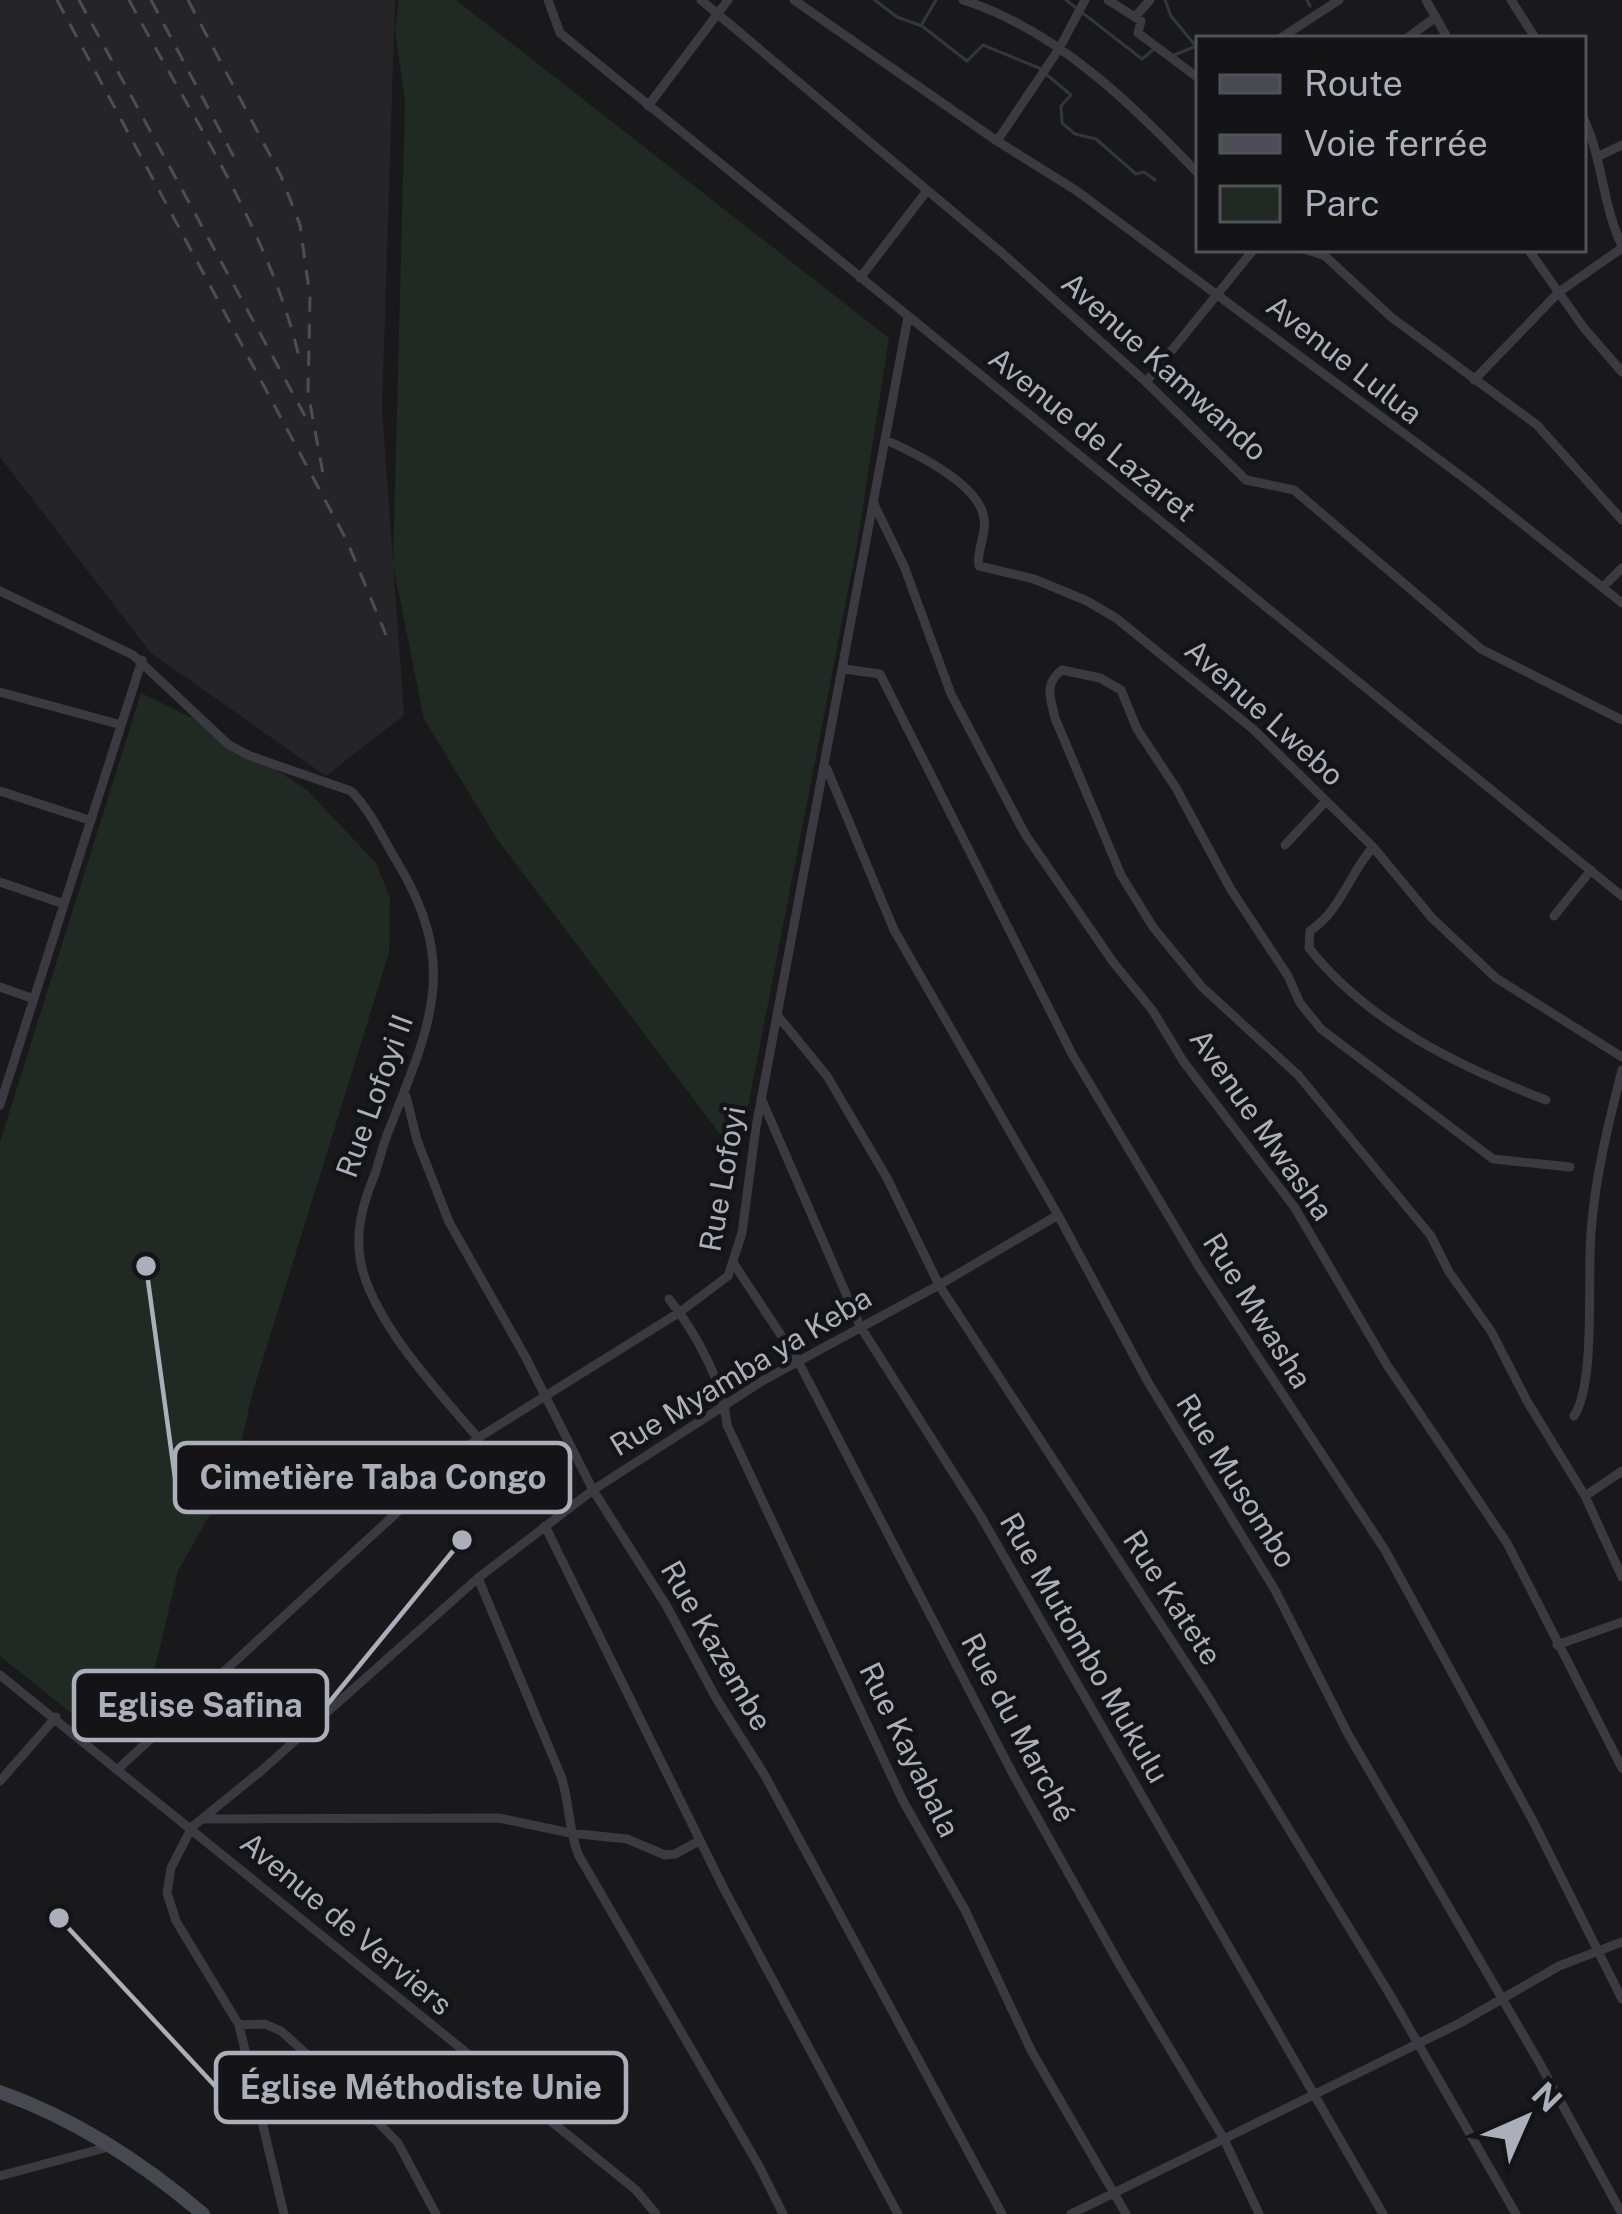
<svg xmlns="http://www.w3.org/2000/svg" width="1622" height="2214" viewBox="0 0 1622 2214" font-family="'Public Sans',sans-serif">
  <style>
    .built { fill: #252528 }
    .green { fill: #202922 }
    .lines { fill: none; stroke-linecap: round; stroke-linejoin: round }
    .stream { stroke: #2f373f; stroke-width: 3 }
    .street { stroke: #3a3a40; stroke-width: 9 }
    .secondary { stroke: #484950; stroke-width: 14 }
    .rail { stroke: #4d4e55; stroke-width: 3; stroke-dasharray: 15 12; stroke-linecap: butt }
    .labels { text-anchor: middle; stroke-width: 9; stroke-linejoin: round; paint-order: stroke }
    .street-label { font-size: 30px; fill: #abafba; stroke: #141416 }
    .leader { fill: none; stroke: #abafba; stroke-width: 4.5 }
    .callout-dot { fill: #abafba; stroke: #141416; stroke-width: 4.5 }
    .callout { fill: #141416; stroke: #abafba; stroke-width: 4.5 }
    .callout-label { font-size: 33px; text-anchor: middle; font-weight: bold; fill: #abafba }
  </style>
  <rect width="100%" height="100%" fill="#19191b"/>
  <path class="built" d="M0 0H395L382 409 404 715 326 776 151 653 0 457Z"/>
  <path class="green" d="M399 0H456L889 338 857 545 738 1158 497 839 424 719 393 565 405 101 395 29Z
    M141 693 211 727 307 790 376 863 390 898 389 953 253 1391 235 1470 178 1571 153 1676 112 1736 70 1712 0 1656V1142Z"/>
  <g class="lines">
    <path class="stream" d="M875 0 897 17 922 26 967 61 983 45 1039 68 1071 95 1061 106 1062 123 1075 134 1096 139 1136 174 1144 172 1155 180
      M1066 0 1142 59 1154 49
      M1165 0 1171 16 1195 45
      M1307 0 1310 6
      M922 24 936 0
      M1174 55 1199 45"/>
    <path class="street" d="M548 0 560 33 1622 896
      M701 0 1002 253 1146 382 1246 480 1294 490 1481 649 1622 720
      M794 0 997 141 1077 191 1472 484 1622 603
      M963 0C1058 30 1132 105 1199 174
      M1108 0 1141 21 1138 33 1197 77
      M1426 0 1448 39
      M1511 0 1536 39
      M1135 17 1150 0
      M1279 39 1339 0
      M1406 39 1436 17
      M648 106 728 0
      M1583 117C1603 159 1602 204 1622 246
      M997 141 1059 49 1085 0
      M1599 156 1622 145
      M1305 249 1325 256 1391 317 1537 425 1622 520
      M1528 249 1584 328 1622 372
      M860 278 926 192
      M1474 380 1559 292 1622 248
      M1146 382 1254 249
      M886 440C915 453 979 484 984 518 987 535 976 550 979 566L1034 579 1087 601 1116 618 1253 729 1373 847 1432 918 1496 978 1622 1057
      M874 504 904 566 951 694 1025 834 1113 962 1153 1011 1183 1061 1295 1208 1387 1365 1507 1543 1622 1768
      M1603 587 1622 568
      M0 591 133 655 229 745 250 756 351 791C371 811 382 837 396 860 461 966 430 1025 389 1130 383 1144 380 1159 375 1174 362 1205 353 1237 363 1272 380 1330 440 1393 478 1438
      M844 669 880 674 1072 1054 1199 1267 1385 1550 1533 1821 1622 1999
      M0 692 118 724
      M827 769 894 930 1058 1215 1148 1382 1275 1590 1348 1734 1539 2062 1622 2214
      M0 791 89 820
      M1285 845 1326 801
      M1373 847C1349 874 1342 909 1310 931L1309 948C1367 1022 1460 1067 1546 1100
      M0 882 64 904
      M1554 916 1591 870
      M0 987 34 999
      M778 1016 827 1076 887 1178 939 1285 1207 1695 1389 1993 1516 2214
      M406 1096 417 1140 449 1222 526 1358 593 1490 666 1605 716 1698 764 1774 1002 2214
      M761 1098 860 1326 980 1515 1383 2214
      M0 1105 142 660
      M1570 1167 1493 1159 1321 1029 1300 1003 1288 976 1230 888 1176 788 1137 729 1121 690 1100 678 1062 670C1043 684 1051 699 1055 718L1121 875 1153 927 1202 987 1298 1075 1431 1236 1449 1272 1491 1331 1527 1401 1585 1496 1622 1577
      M734 1264 798 1361 1014 1776 1122 1969 1224 2139 1259 2214
      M669 1299C696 1333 723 1382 727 1425L903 1801 965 1910 1032 2052 1126 2214
      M1574 1416C1596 1383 1587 1277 1591 1233 1595 1177 1608 1125 1622 1070
      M1585 1496 1622 1471
      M545 1526 724 1889 898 2214
      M478 1578 561 1776C570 1803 568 1830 579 1856L759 2166 783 2214
      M1557 1645 1622 1622
      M0 1675 636 2190 656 2214
      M119 1768 478 1438 680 1312 728 1276 742 1233 756 1127 908 317
      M0 1781 56 1717
      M204 1819 499 1818 570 1833 627 1839 665 1855 675 1854 699 1841
      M239 2025 265 2024 281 2031 350 2093 398 2143 436 2214
      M0 2176 112 2146
      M284 2214 239 2025 176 1921 167 1893 171 1868 192 1827 261 1771 478 1578 593 1490 764 1380 939 1285 1058 1215
      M1071 2214 1460 2023 1559 1966 1622 1942"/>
    <path class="secondary" d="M0 2092C76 2119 142 2162 203 2214"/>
    <path class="rail" d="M57 0 347 541 386 635
      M79 0 305 416
      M129 0C190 114 269 230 299 357
      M151 0 235 159
      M188 0 281 176 300 225 310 297 308 392 323 474"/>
  </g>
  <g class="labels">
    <g class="street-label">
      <text transform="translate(1344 360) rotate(38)" y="10">Avenue Lulua</text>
      <text transform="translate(1164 367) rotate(42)" y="10">Avenue Kamwando</text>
      <text transform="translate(1092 435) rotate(39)" y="10">Avenue de Lazaret</text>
      <text transform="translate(1264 713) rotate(42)" y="10">Avenue Lwebo</text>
      <text transform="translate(375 1096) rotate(-70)" y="10">Rue Lofoyi II</text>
      <text transform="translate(1261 1125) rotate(55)" y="10">Avenue Mwasha</text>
      <text transform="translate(723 1179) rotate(-80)" y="10">Rue Lofoyi</text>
      <text transform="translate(1257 1311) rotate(58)" y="10">Rue Mwasha</text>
      <text transform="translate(741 1372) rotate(-31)" y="10">Rue Myamba ya Keba</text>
      <text transform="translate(1236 1481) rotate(58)" y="10">Rue Musombo</text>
      <text transform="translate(1172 1598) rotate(57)" y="10">Rue Katete</text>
      <text transform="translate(716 1646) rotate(60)" y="10">Rue Kazembe</text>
      <text transform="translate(1084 1648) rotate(60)" y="10">Rue Mutombo Mukulu</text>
      <text transform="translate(1018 1728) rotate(62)" y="10">Rue du Marché</text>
      <text transform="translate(909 1750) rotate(64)" y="10">Rue Kayabala</text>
      <text transform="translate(346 1924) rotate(40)" y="10">Avenue de Verviers</text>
    </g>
  </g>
  <path class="leader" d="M146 1266L175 1478M462 1540L327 1705M59 1918L216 2087"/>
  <g class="callout-dot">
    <circle cx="146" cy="1266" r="12"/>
    <circle cx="462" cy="1540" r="12"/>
    <circle cx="59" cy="1918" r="12"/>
  </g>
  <g class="callout">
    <rect x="175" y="1443" width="395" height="69" rx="12"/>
    <rect x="74" y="1671" width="253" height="69" rx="12"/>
    <rect x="216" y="2053" width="410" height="69" rx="12"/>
  </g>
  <g class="callout-label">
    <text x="373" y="1489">Cimetière Taba Congo</text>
    <text x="200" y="1717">Eglise Safina</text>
    <text x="421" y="2099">Église Méthodiste Unie</text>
  </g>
  <rect x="1196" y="36" width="390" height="216" fill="#141416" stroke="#505258" stroke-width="3"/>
  <rect x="1220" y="75" width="60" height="18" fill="#484950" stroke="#505258" stroke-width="3"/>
  <text x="1304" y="96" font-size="36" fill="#abafba">Route</text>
  <rect x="1220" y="135" width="60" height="18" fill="#4d4e55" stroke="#505258" stroke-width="3"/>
  <text x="1304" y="156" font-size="36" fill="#abafba">Voie ferrée</text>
  <rect x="1220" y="186" width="60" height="36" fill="#202922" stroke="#505258" stroke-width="3"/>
  <text x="1304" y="216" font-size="36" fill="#abafba">Parc</text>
  <g transform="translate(1526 2118) rotate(45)" stroke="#141416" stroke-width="9" paint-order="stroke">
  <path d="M0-9L21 45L0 30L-21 45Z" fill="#abafba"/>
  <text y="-18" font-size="33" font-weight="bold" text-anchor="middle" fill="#abafba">N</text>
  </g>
</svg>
